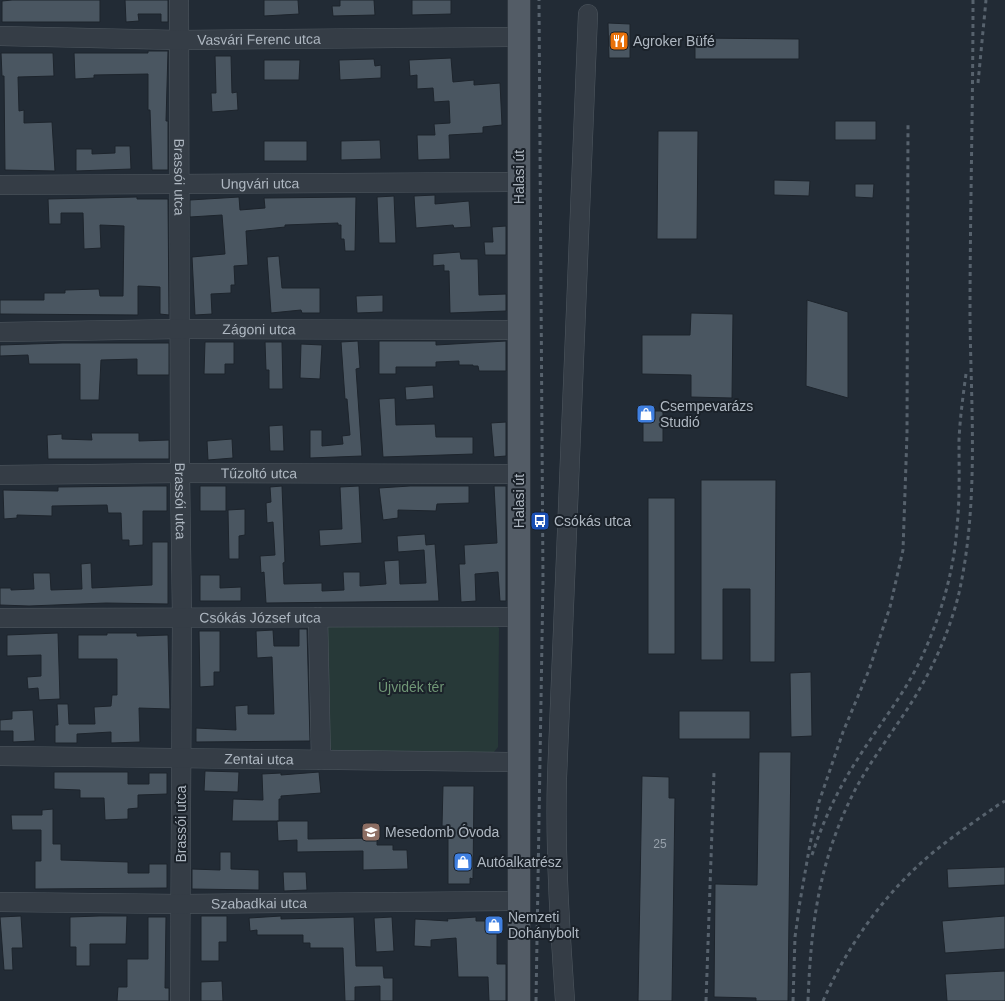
<svg xmlns="http://www.w3.org/2000/svg" width="1005" height="1001" viewBox="0 0 1005 1001" font-family="Arial,sans-serif">
  <style>
    .green { fill: #273938 }
    .building { fill: #4a5661; stroke: #1d242c }
    .lines { fill: none; stroke-linecap: round; stroke-linejoin: round }
    .minor-casing { stroke: #4f5860; stroke-width: 20 }
    .major-casing { stroke: #3e464f; stroke-width: 23 }
    .minor { stroke: #353d46; stroke-width: 19 }
    .major { stroke: #535c66; stroke-width: 22 }
    .rail { stroke: #57626d; stroke-width: 3; stroke-dasharray: 4 4; stroke-linecap: butt }
    .labels { text-anchor: middle; stroke-width: 4; stroke-linejoin: round; paint-order: stroke }
    .number-label { font-size: 12px; fill: #96a0aa }
    .street-label { font-size: 14px; fill: #afb8c2; stroke: #1b222a }
    .poi-label { font-size: 14px; fill: #afb8c2; stroke: #1b222a; text-anchor: start }
    .park-label { font-size: 14px; fill: #709676; stroke: #1b222a }
  </style>
  <rect width="100%" height="100%" fill="#222b35"/>
  <path class="green" d="M327 621 493 622 499 628 498 747 494 752 334 753 326 741Z"/>
  <path class="building" d="M12 0H100V22H2V1Z
    M125 0H168V22H161V14H138L139 21 126 22Z
    M264 0H298L299 14 264 16Z
    M340 0H374L375 15 333 16 332 6H340Z
    M412 0H451V14L412 15Z
    M608 23 630 24V58H609Z
    M695 38 799 39V59H695Z
    M148 51H168L166 121H168V170H152L150 110H148V74L94 75V78L75 79 74 53H148Z
    M1 53H53L54 76 18 77 19 111 24 110V123L52 122 55 171 5 170 4 76H2Z
    M215 56H231L232 93 237 92 238 110 212 112 211 93H216Z
    M451 58 453 82 474 80V85L500 83 502 125 483 127V133L449 135 450 159 418 160 417 135H435L434 124 450 123 449 101 434 102 433 88 417 89V75L410 76 409 60Z
    M374 59 375 66 381 65V78L340 80 339 60Z
    M264 60H300L299 80H264Z
    M835 121H876V140H835Z
    M658 131H698L697 239H657Z
    M380 140 381 159 341 160V141Z
    M264 141H307V161H264Z
    M115 146H130L131 169 76 171V149H92V154L115 153Z
    M774 180 810 181 809 196 774 195Z
    M855 184H874L873 198 855 197Z
    M435 195V204L469 201 471 227 454 228 453 225 416 228 414 196Z
    M394 196 396 243H379L377 197Z
    M137 197V199H168L169 315 160 314V287L138 286V315L0 314V300H44V293H65V290L99 289 100 296H123L124 226 100 225 101 248 84 249 83 213H61V224H49L48 199Z
    M239 197 240 210 265 208 264 198 356 197 355 251H345L344 239H341V225H338V223L285 225V227L246 231 248 265 234 266 235 285H231V293L211 294 212 314 195 315 192 257 225 254 222 215 190 217V200Z
    M506 226V255H485L484 242H493L492 227Z
    M460 252 461 259H478L479 295 506 294V311L450 313 449 271H444V265L433 266V254Z
    M279 256 282 288H320V313H302L301 310 271 313 267 257Z
    M383 295V312L357 313 356 296Z
    M807 300 848 312V398L806 386Z
    M691 313 733 314 732 398 691 397V375L642 374V335H690Z
    M358 341 360 368 356 369 362 456 310 458V430H322V446L343 444 342 436 350 435 347 399H345L341 342Z
    M379 341H436V345L506 341V371H479L478 366H473V365H459V361L436 362V367H396V374H379Z
    M205 342H234V364H225V374H204Z
    M265 342H282L283 389H269V370H266Z
    M62 343H169V375H137V359L101 360 99 400H80V364H29L28 355 0 356V345Z
    M301 344 322 345 320 379 300 378Z
    M433 385 434 398 406 400 405 387Z
    M395 398 396 425 435 424 436 437H473V454L383 457 379 399Z
    M643 411H663V442H643Z
    M506 422V456L494 457 491 423Z
    M283 425 284 451H270L269 426Z
    M91 433H139V441L169 440V459H48L47 435 62 434V439L92 440Z
    M232 439 233 458 208 460 207 441Z
    M701 480H776L775 662H750V589H723V660H701Z
    M143 486H167V511H143V545L129 546V540H122L121 513H108L107 505 52 506V516L17 515V518L4 519 3 490 58 491V487Z
    M200 486H226V511H200Z
    M282 486 285 562 283 563 284 584 322 583V591L344 590 343 572H360V586L386 584 384 561 399 560 400 584 426 583 424 550 398 552 397 536 425 534 426 545 435 544 439 601 266 603 264 572 261 573 260 556 275 555 273 522 267 523 266 503 271 502 270 487Z
    M359 486 362 543 320 546 319 530 342 529 340 487Z
    M410 486H469V503L437 504 436 511 398 510V518L383 520 379 488Z
    M494 486H506V601H500L498 572 475 574 476 601 461 602 459 564H465L464 545 497 543Z
    M648 498H675V654H648Z
    M245 509V535L239 536V559H229L228 510Z
    M152 542H168V604L106 603 29 606 0 605V588H11V590L34 589 33 573H50L51 590 82 589 81 564 91 563 92 588 152 585Z
    M200 575H220V588L241 587V601H200Z
    M299 629H307L310 741 196 742V728L236 730 235 706 248 705V714H274L272 657 257 658 256 631 273 630 274 646H299Z
    M199 631H220V672H214V686L200 687Z
    M58 633 60 699 39 700 38 688 28 689 27 677 41 676V655L7 656V635Z
    M107 633H137V636L168 635 170 709 139 708 140 742 111 743V732L77 734V743H55V725H58L57 704H68L69 724H95L94 707 111 706 112 695H117V659H78V635H107Z
    M811 672 812 736 791 737 790 673Z
    M33 710 35 741 13 742V731H0V720L12 719V711Z
    M679 711H750V739H679Z
    M759 752H791L788 1001H756V998L714 997 715 884 757 885Z
    M205 771 239 772 238 792 204 791Z
    M54 772H128V784H149V773H167V794L138 795V808L128 809V819L105 820 104 798H80V790L54 789Z
    M319 772 321 793 281 796V799H279V821H232L233 799 263 800 262 774 281 773V775Z
    M642 776 669 777V798H675L672 1001H638Z
    M443 786H474L473 879 470 878V884H448V826H442Z
    M53 809V844H61V860L128 862V873H149V864H167V888L35 889V861H41V830H12L11 815H42V810Z
    M277 821H308V839L377 838V845H393V850H407L408 869 363 870V851L297 852V840L278 841Z
    M220 852H231V869L259 870V890L192 889V869L220 870Z
    M1005 867V885L948 888 947 869Z
    M283 872H306L307 890 284 891Z
    M21 916 23 948H12L13 970H4L0 917Z
    M99 916H127L126 944H90V966H76V947H70V917Z
    M201 916H227V942H219V961H201Z
    M281 916V919L354 917 356 966H383L384 978H393V1001H380V986L355 987V1001H345L343 948H310V943H303V935H257V930L250 931 249 918Z
    M1005 916V949L945 953 942 921Z
    M148 917H166L165 988H169V1001H117L118 987H127V959H148Z
    M392 917 394 951 376 952 374 918Z
    M476 917V921H497V964H506V1001H489L488 977H458L456 938 431 940V947L414 946 415 919 448 921 447 919Z
    M1005 971V1001H947L945 974Z
    M222 981 223 1001H201V982Z"/>
  <g class="lines">
    <defs>
      <g id="minor">
        <path id="s1" d="M179 0 180 473 182 616 180 1001"/>
        <path id="s2" d="M0 36 179 40 518 37"/>
        <path id="s3" d="M0 185 519 182"/>
        <path id="s4" d="M0 332 180 329 518 330"/>
        <path id="s5" d="M0 475 180 473 519 474"/>
        <path d="M318 617 321 760"/>
        <path id="s6" d="M0 618 519 617"/>
        <path id="s7" d="M0 756 518 762"/>
        <path id="s8" d="M0 902 181 904 517 901"/>
        <path d="M565 1001C560 927 555 853 557 778L588 14"/>
      </g>
      <path id="major" d="M519 1001V0"/>
    </defs>
    <use href="#minor" class="minor-casing"/>
    <use href="#major" class="major-casing"/>
    <use href="#minor" class="minor"/>
    <use href="#major" class="major"/>
    <path class="rail" d="M978 83 986 0
      M812 855C823 821 838 789 857 760 880 723 908 690 925 650 942 611 954 570 957 527 960 498 959 469 959 440 960 418 963 396 966 374
      M798 913 810 844 819 802 843 732 869 670 890 607 903 550 907 434 908 124
      M536 1001 543 581 539 0
      M706 1001 714 773
      M793 1001 795 937 799 909
      M808 1001C811 923 819 860 855 790 870 762 889 737 906 711 930 675 949 634 959 593 979 503 971 409 970 318 970 212 973 106 973 0
      M823 1001C846 949 880 900 922 862 945 841 973 823 998 805L1005 801"/>
  </g>
  <defs>
    <symbol id="restaurant-square" viewBox="-11 -11 22 22"><rect x="-9" y="-9" width="18" height="18" rx="4" fill="#e8710a" stroke="#1b222a"/><path d="M-5-6h1v4h1v-4h1v4h1v-4h1v5L-1.5 .5V6h-2V.5L-5-1ZM5-6V6H3V1.5H1.5Q1.5-4 5-6Z" fill="#fff"/></symbol>
    <symbol id="shop-square" viewBox="-11 -11 22 22"><rect x="-9" y="-9" width="18" height="18" rx="4" fill="#3f7fe0" stroke="#1b222a"/><path d="M-5-2.5h2.3a2.7 3.5 0 0 1 5.4 0H5L5.5 6h-11ZM-1.5-2.5h3a1.5 2.3 0 0 0-3 0Z" fill="#fff"/></symbol>
    <symbol id="bus-square" viewBox="-11 -11 22 22"><rect x="-9" y="-9" width="18" height="18" rx="4" fill="#1a4fb4" stroke="#1b222a"/><path d="M-5-6H5V4H4V6H2V4H-2V6H-4V4H-5ZM-3.5-4V0h7V-4ZM-3.5 1.2v1.5H-2V1.2ZM2 1.2v1.5H3.5V1.2Z" fill="#fff"/></symbol>
    <symbol id="school-square" viewBox="-11 -11 22 22"><rect x="-9" y="-9" width="18" height="18" rx="4" fill="#8d6e63" stroke="#1b222a"/><path d="M0-5L7-2L0 1L-7-2ZM-4 1L0 2.5L4 1V4Q0 6-4 4Z" fill="#fff"/></symbol>
  </defs>
  <g fill-rule="evenodd">
    <use href="#restaurant-square" x="608" y="30" width="22" height="22"/>
    <use href="#shop-square" x="635" y="403" width="22" height="22"/>
    <use href="#bus-square" x="529" y="510" width="22" height="22"/>
    <use href="#school-square" x="360" y="821" width="22" height="22"/>
    <use href="#shop-square" x="452" y="851" width="22" height="22"/>
    <use href="#shop-square" x="483" y="914" width="22" height="22"/>
  </g>
  <g class="labels">
    <g class="number-label">
      <text x="660" y="848">25</text>
    </g>
    <g class="street-label">
      <text dy="5" stroke="none"><textPath href="#s2" startOffset="259">Vasvári Ferenc utca</textPath></text>
      <text dy="5" stroke="none"><textPath href="#s1" startOffset="177">Brassói utca</textPath></text>
      <text transform="translate(519 177) rotate(-90)" y="5">Halasi út</text>
      <text dy="5" stroke="none"><textPath href="#s3" startOffset="260">Ungvári utca</textPath></text>
      <text dy="5" stroke="none"><textPath href="#s4" startOffset="259">Zágoni utca</textPath></text>
      <text dy="5" stroke="none"><textPath href="#s5" startOffset="259">Tűzoltó utca</textPath></text>
      <text dy="5" stroke="none"><textPath href="#s1" startOffset="501">Brassói utca</textPath></text>
      <text transform="translate(519 501) rotate(-90)" y="5">Halasi út</text>
      <text dy="5" stroke="none"><textPath href="#s6" startOffset="260">Csókás József utca</textPath></text>
      <text dy="5" stroke="none"><textPath href="#s7" startOffset="259">Zentai utca</textPath></text>
      <text transform="translate(181 824) rotate(-90)" y="5">Brassói utca</text>
      <text dy="5" stroke="none"><textPath href="#s8" startOffset="259">Szabadkai utca</textPath></text>
    </g>
    <g class="poi-label">
      <text x="633" y="46">Agroker Büfé</text>
      <text x="660" y="411">Csempevarázs<tspan x="660" dy="16">Studió</tspan></text>
      <text x="554" y="526">Csókás utca</text>
      <text x="385" y="837">Mesedomb Óvoda</text>
      <text x="477" y="867">Autóalkatrész</text>
      <text x="508" y="922">Nemzeti<tspan x="508" dy="16">Dohánybolt</tspan></text>
    </g>
    <g class="park-label">
      <text x="411" y="692">Újvidék tér</text>
    </g>
  </g>
</svg>
